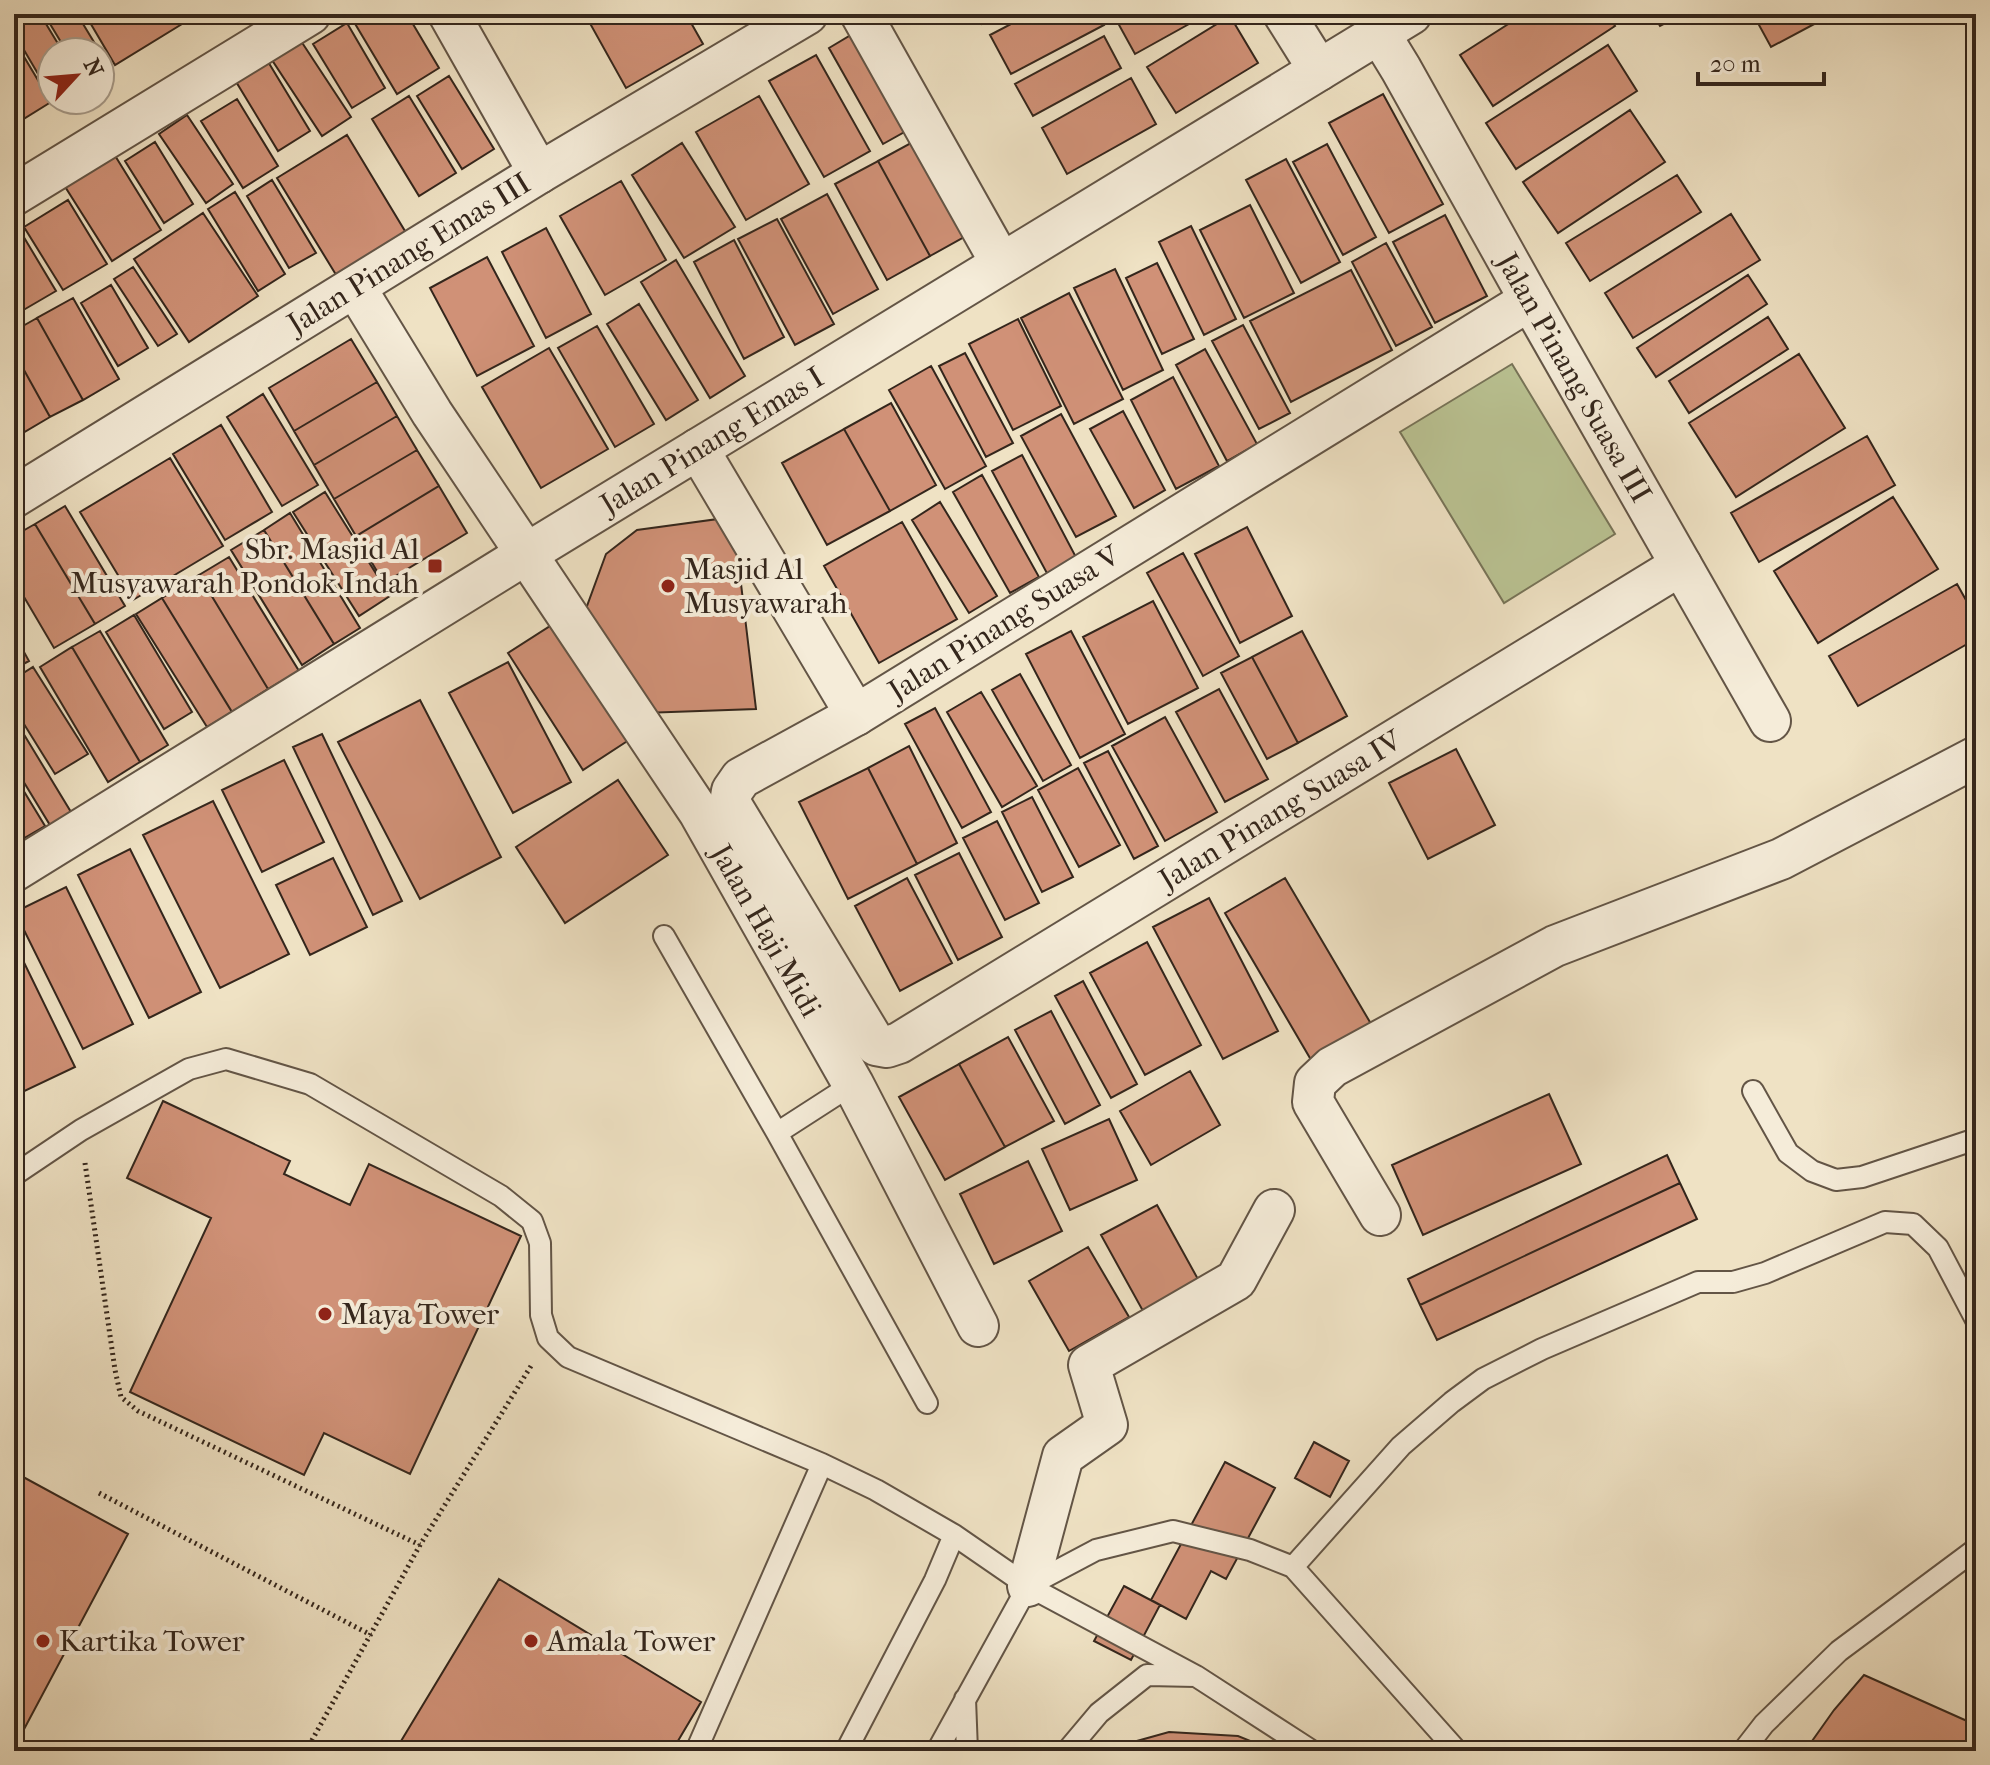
<svg xmlns="http://www.w3.org/2000/svg" width="1990" height="1765" viewBox="0 0 1990 1765" font-family="'IM FELL French Canon',serif">
  <style>
    .green { fill: #bac393; stroke: #777458; stroke-width: 2 }
    .building { fill: #d09177; stroke: #34261c; stroke-width: 2 }
    .lines { fill: none; stroke-linecap: round; stroke-linejoin: round }
    .lane-casing { stroke: #635546; stroke-width: 24 }
    .street-casing { stroke: #635546; stroke-width: 44 }
    .path { stroke: #34261c; stroke-width: 5; stroke-dasharray: 2 4; stroke-linecap: butt }
    .lane { stroke: #f5ecd9; stroke-width: 20 }
    .street { stroke: #f5ecd9; stroke-width: 40 }
    .poi-dot { fill: #8f2418; stroke: #f5ecd9; stroke-width: 3 }
    .labels { text-anchor: middle; stroke-width: 8; stroke-linejoin: round; paint-order: stroke }
    .street-label { font-size: 30px; fill: #34261c; stroke: #f5ecd9 }
    .poi-label { font-size: 30px; fill: #34261c; stroke: #f5ecd9; text-anchor: start }
  </style>
  <rect width="100%" height="100%" fill="#efe2c4"/>
  <filter id="stains"><feTurbulence type="fractalNoise" baseFrequency=".0025" numOctaves="4"/><feColorMatrix values="0 0 0 0 .2 0 0 0 0 .09 0 0 0 0 .02 0 0 0 .5 -.17"/></filter>
  <radialGradient id="worn" r=".72"><stop offset=".6" stop-color="#630" stop-opacity="0"/><stop offset="1" stop-color="#630" stop-opacity=".3"/></radialGradient>
  <path class="green" d="M1512 364 1615 534 1504 603 1400 432Z"/>
  <path class="building" d="M14 14H40L63 52H52L51 96 14 33Z
    M44 14H77L100 52H67Z
    M85 14H175L182 24 115 65Z
    M366 14H407L439 68 397 94 354 22Z
    M595 14H686L703 44 626 88 587 18Z
    M977 14H1002L982 24Z
    M1030 14H1098L1104 25 1011 74 990 35Z
    M1113 14H1207L1135 54Z
    M1524 14H1607L1615 26 1493 106 1460 55Z
    M1653 14H1683L1660 26Z
    M1753 14H1833L1771 47Z
    M1230 16 1258 63 1176 113 1147 67Z
    M347 23 385 88 352 108 313 44Z
    M861 29 915 126 883 144 829 48Z
    M1104 36 1121 68 1033 116 1015 84Z
    M299 38 351 117 322 136 270 57Z
    M14 40 51 102 17 123 14 118Z
    M1608 45 1637 91 1516 169 1486 123Z
    M816 55 870 151 824 177 769 81Z
    M267 60 310 131 278 151 235 80Z
    M449 76 494 149 462 169 417 96Z
    M1131 78 1156 124 1067 174 1042 128Z
    M1383 94 1443 204 1389 233 1329 123Z
    M409 96 456 173 419 196 372 119Z
    M759 96 809 184 746 220 696 132Z
    M237 99 278 166 243 188 201 121Z
    M1630 110 1665 162 1558 233 1523 182Z
    M187 115 233 184 206 203 159 134Z
    M347 135 411 241 341 283 277 178Z
    M920 138 973 232 930 256 878 161Z
    M155 142 193 204 164 223 125 161Z
    M682 143 735 227 684 258 632 175Z
    M1327 144 1376 237 1343 255 1293 162Z
    M114 154 161 230 112 261 64 185Z
    M1286 159 1340 262 1301 283 1246 180Z
    M878 161 930 256 887 280 835 184Z
    M1677 175 1701 212 1590 281 1566 243Z
    M272 180 316 253 289 268 247 196Z
    M621 181 666 260 605 295 560 216Z
    M235 192 285 274 258 291 208 209Z
    M827 194 878 289 833 314 781 219Z
    M68 200 107 264 63 290 24 227Z
    M1250 205 1294 293 1244 318 1200 230Z
    M203 213 258 296 189 342 134 259Z
    M1731 214 1760 260 1633 338 1605 293Z
    M1445 215 1487 296 1435 323 1393 242Z
    M777 219 834 324 795 345 738 239Z
    M16 224 56 291 20 312 14 302V225Z
    M1191 226 1236 319 1204 335 1159 242Z
    M546 228 591 314 546 338 502 252Z
    M734 240 784 337 744 359 694 262Z
    M1386 243 1432 327 1396 346 1352 262Z
    M487 257 534 346 477 376 430 288Z
    M676 260 745 376 710 398 641 282Z
    M1157 263 1194 339 1162 354 1126 278Z
    M133 267 177 334 158 346 114 279Z
    M1115 269 1163 370 1123 390 1074 288Z
    M1351 270 1392 350 1291 402 1250 321Z
    M1748 275 1767 304 1656 377 1637 348Z
    M111 285 148 348 118 366 81 303Z
    M1069 293 1123 399 1074 424 1021 318Z
    M73 298 119 379 83 400 37 318Z
    M639 304 698 400 666 420 607 324Z
    M1768 317 1788 349 1689 413 1669 381Z
    M37 318 83 400 50 417 14 352V331Z
    M1018 319 1061 406 1013 430 969 344Z
    M1243 325 1290 413 1259 429 1212 341Z
    M597 326 654 424 615 447 558 348Z
    M351 339 377 382 294 431 269 388Z
    M549 348 608 449 541 488 482 387Z
    M1205 349 1257 444 1227 461 1176 365Z
    M14 352 50 417 21 434 14 420Z
    M965 353 1013 443 986 457 939 366Z
    M1799 354 1845 428 1736 497 1689 423Z
    M931 366 986 466 945 489 889 390Z
    M1173 377 1219 466 1176 489 1131 400Z
    M377 382 397 416 314 465 294 431Z
    M263 394 318 485 282 506 227 417Z
    M891 403 936 485 890 511 844 429Z
    M1123 411 1165 490 1134 508 1090 429Z
    M1061 414 1116 516 1076 537 1021 436Z
    M397 416 417 450 334 499 314 465Z
    M221 425 272 512 225 540 173 454Z
    M844 429 890 511 827 545 782 463Z
    M1867 436 1895 485 1759 562 1731 513Z
    M417 450 439 486 356 536 334 499Z
    M1022 455 1078 561 1049 577 992 471Z
    M170 458 223 546 133 600 80 512Z
    M982 475 1039 577 1010 593 953 492Z
    M439 486 467 533 384 583 356 536Z
    M325 492 390 596 359 616 293 512Z
    M1893 497 1938 569 1818 643 1774 571Z
    M940 502 997 596 969 613 912 520Z
    M65 506 125 606 95 624 35 524Z
    M290 513 360 628 334 644 264 530Z
    M733 517 756 709 643 713 583 617 606 554 637 530Z
    M902 522 957 619 879 663 824 566Z
    M35 524 95 624 54 648 14 580V536Z
    M1247 527 1292 616 1240 643 1195 554Z
    M264 530 334 644 302 665 231 550Z
    M1183 553 1239 656 1203 676 1147 573Z
    M229 557 299 671 268 689 199 575Z
    M199 575 268 689 232 712 162 598Z
    M1957 584 1976 618V639L1858 706 1829 656Z
    M162 598 232 712 207 727 136 614Z
    M1153 601 1198 688 1128 724 1083 637Z
    M134 615 192 712 164 729 106 632Z
    M558 621 632 738 583 770 508 653Z
    M100 631 168 745 140 762 72 647Z
    M1071 631 1125 734 1080 758 1026 654Z
    M1302 631 1347 716 1298 743 1252 657Z
    M14 634 29 661 14 669Z
    M72 647 140 762 108 782 40 667Z
    M1252 657 1298 743 1267 759 1221 673Z
    M508 662 571 782 513 813 449 693Z
    M33 667 88 754 55 774 14 708V679Z
    M1020 674 1071 765 1043 781 992 690Z
    M1219 689 1268 779 1225 802 1176 712Z
    M981 692 1037 786 1002 807 947 712Z
    M420 700 501 857 420 899 338 742Z
    M935 708 991 812 962 828 905 724Z
    M1165 717 1217 812 1165 841 1112 746Z
    M14 718 74 817 53 830 14 766Z
    M322 734 402 901 373 915 293 747Z
    M909 746 957 843 917 864 868 768Z
    M1456 749 1495 825 1428 859 1389 783Z
    M1108 751 1158 846 1134 859 1084 763Z
    M284 760 324 842 262 872 222 790Z
    M868 768 917 864 848 899 799 802Z
    M1078 768 1120 845 1079 867 1038 790Z
    M14 775 45 826 14 844Z
    M618 780 668 855 565 923 516 847Z
    M1032 797 1073 877 1042 892 1002 812Z
    M213 801 289 954 220 988 143 835Z
    M997 821 1039 903 1005 920 963 838Z
    M130 849 201 992 149 1018 78 875Z
    M959 853 1002 937 958 960 915 875Z
    M333 858 367 927 310 955 276 885Z
    M907 878 952 963 900 991 855 906Z
    M1285 878 1377 1034 1317 1070 1225 913Z
    M66 887 133 1024 83 1049 15 912Z
    M1209 898 1278 1031 1223 1059 1153 927Z
    M14 942 75 1067 14 1096Z
    M1147 942 1201 1045 1145 1075 1090 973Z
    M1083 981 1137 1084 1111 1098 1055 996Z
    M1051 1011 1100 1105 1065 1124 1015 1030Z
    M1008 1037 1054 1121 1005 1147 959 1064Z
    M959 1064 1005 1147 945 1180 899 1097Z
    M1190 1071 1220 1125 1151 1165 1120 1111Z
    M1549 1094 1581 1164 1423 1235 1392 1165Z
    M163 1101 290 1161 284 1174 350 1205 369 1164 521 1236 410 1474 324 1433 304 1475 130 1392 211 1218 127 1178Z
    M1109 1119 1137 1180 1070 1210 1042 1149Z
    M1667 1155 1680 1183 1420 1305 1408 1279Z
    M1028 1161 1062 1231 994 1264 960 1194Z
    M1680 1183 1697 1219 1437 1340 1420 1305Z
    M1157 1205 1199 1281 1143 1311 1101 1235Z
    M1088 1247 1129 1317 1069 1351 1029 1281Z
    M1314 1442 1349 1461 1330 1497 1295 1478Z
    M1225 1462 1275 1488 1226 1579 1211 1571 1186 1619 1151 1600Z
    M14 1472 128 1534 14 1748Z
    M499 1579 701 1702 672 1751H395Z
    M1124 1586 1160 1605 1131 1660 1094 1641Z
    M1864 1675 1976 1725V1751H1805L1834 1710Z
    M1169 1732 1238 1736 1275 1751H1114L1119 1746Z"/>
  <g class="lines">
    <defs>
      <path id="lane" d="M664 936 777 1133 927 1403
        M1753 1091 1788 1153 1812 1171 1836 1180 1862 1177 1976 1139
        M777 1133 853 1084
        M14 1175 81 1130 189 1069 226 1059 310 1084 501 1196 532 1221 540 1243 541 1315 548 1338 568 1357 822 1464 696 1751
        M822 1464 876 1490 954 1535 1028 1586 1196 1676
        M1293 1567 1401 1446 1452 1402 1483 1379 1542 1349 1698 1282H1733L1765 1273 1885 1222 1913 1224 1938 1248 1976 1320
        M965 1699 967 1751
        M846 1751 935 1580 954 1535
        M937 1751 1028 1586 1096 1550 1173 1531 1250 1550 1293 1567 1457 1751
        M1067 1751 1099 1713 1147 1675 1196 1676 1312 1751
        M1743 1751 1764 1724 1839 1651 1976 1549"/>
      <g id="street">
        <path d="M449 14 539 173"/>
        <path d="M861 14 1001 263"/>
        <path d="M1284 14 1319 70"/>
        <path id="s1" d="M1379 33 1401 69 1530 300 1770 721"/>
        <path d="M14 195 310 14"/>
        <path id="s2" d="M355 287 432 413 699 812 853 1084 978 1326"/>
        <path id="s3" d="M1530 300 856 715 741 778 732 791 730 803 876 1045 887 1047 899 1043 1681 565"/>
        <path d="M698 449 856 715"/>
        <path id="s4" d="M14 497 539 173 807 14"/>
        <path id="s5" d="M14 871 526 554 1411 14"/>
        <path d="M1380 1215 1313 1102 1315 1083 1332 1067 1555 946 1781 859 1976 757"/>
        <path d="M1028 1586 1063 1456 1107 1425 1089 1365 1236 1280 1274 1210"/>
      </g>
    </defs>
    <use href="#lane" class="lane-casing"/>
    <use href="#street" class="street-casing"/>
    <path class="path" d="M85 1163 115 1370 121 1397 138 1411 420 1545
      M99 1493 371 1635
      M306 1751 420 1545 531 1366"/>
    <use href="#lane" class="lane"/>
    <use href="#street" class="street"/>
  </g>
  <g class="poi-dot">
    <rect x="427" y="558" width="16" height="16" rx="4"/>
    <circle cx="668" cy="586" r="8"/>
    <circle cx="325" cy="1314" r="8"/>
    <circle cx="43" cy="1641" r="8"/>
    <circle cx="531" cy="1641" r="8"/>
  </g>
  <g class="labels">
    <g class="street-label">
      <text dy="10" stroke="none"><textPath href="#s4" startOffset="464">Jalan Pinang Emas III</textPath></text>
      <text dy="10" stroke="none"><textPath href="#s1" startOffset="396">Jalan Pinang Suasa III</textPath></text>
      <text dy="10" stroke="none"><textPath href="#s5" startOffset="820">Jalan Pinang Emas I</textPath></text>
      <text transform="translate(1004 623) rotate(-32)" y="10">Jalan Pinang Suasa V</text>
      <text dy="10" stroke="none"><textPath href="#s3" startOffset="1704">Jalan Pinang Suasa IV</textPath></text>
      <text dy="10" stroke="none"><textPath href="#s2" startOffset="764">Jalan Haji Midi</textPath></text>
    </g>
    <g class="poi-label">
      <text x="419" y="559" text-anchor="end">Sbr. Masjid Al<tspan x="419" dy="34">Musyawarah Pondok Indah</tspan></text>
      <text x="684" y="579">Masjid Al<tspan x="684" dy="34">Musyawarah</tspan></text>
      <text x="341" y="1324">Maya Tower</text>
      <text x="59" y="1651">Kartika Tower</text>
      <text x="547" y="1651">Amala Tower</text>
    </g>
  </g>
  <rect width="1990" height="1765" fill="none" stroke="#efe2c4" stroke-width="48"/>
  <rect x="16" y="16" width="1958" height="1733" fill="none" stroke="#34261c" stroke-width="4"/>
  <rect x="24" y="24" width="1942" height="1717" fill="none" stroke="#34261c" stroke-width="2"/>
  <g transform="translate(76 76) rotate(64)"><circle r="38" fill="#f5ecd9" stroke="#a89d8d" stroke-width="2"/>
  <path d="M0-6L14 30L0 20L-14 30Z" fill="#8f2418"/>
  <text y="-12" font-size="22" font-weight="bold" text-anchor="middle" fill="#34261c">N</text>
  </g>
  <path d="M1698 72v12h126v-12" fill="none" stroke="#34261c" stroke-width="4"/>
  <text x="1710" y="72" font-size="24" fill="#34261c" stroke="#f5ecd9" stroke-width="6" paint-order="stroke">20 m</text>
  <rect width="100%" height="100%" filter="url(#stains)"/>
  <rect width="100%" height="100%" fill="url(#worn)"/>
</svg>
